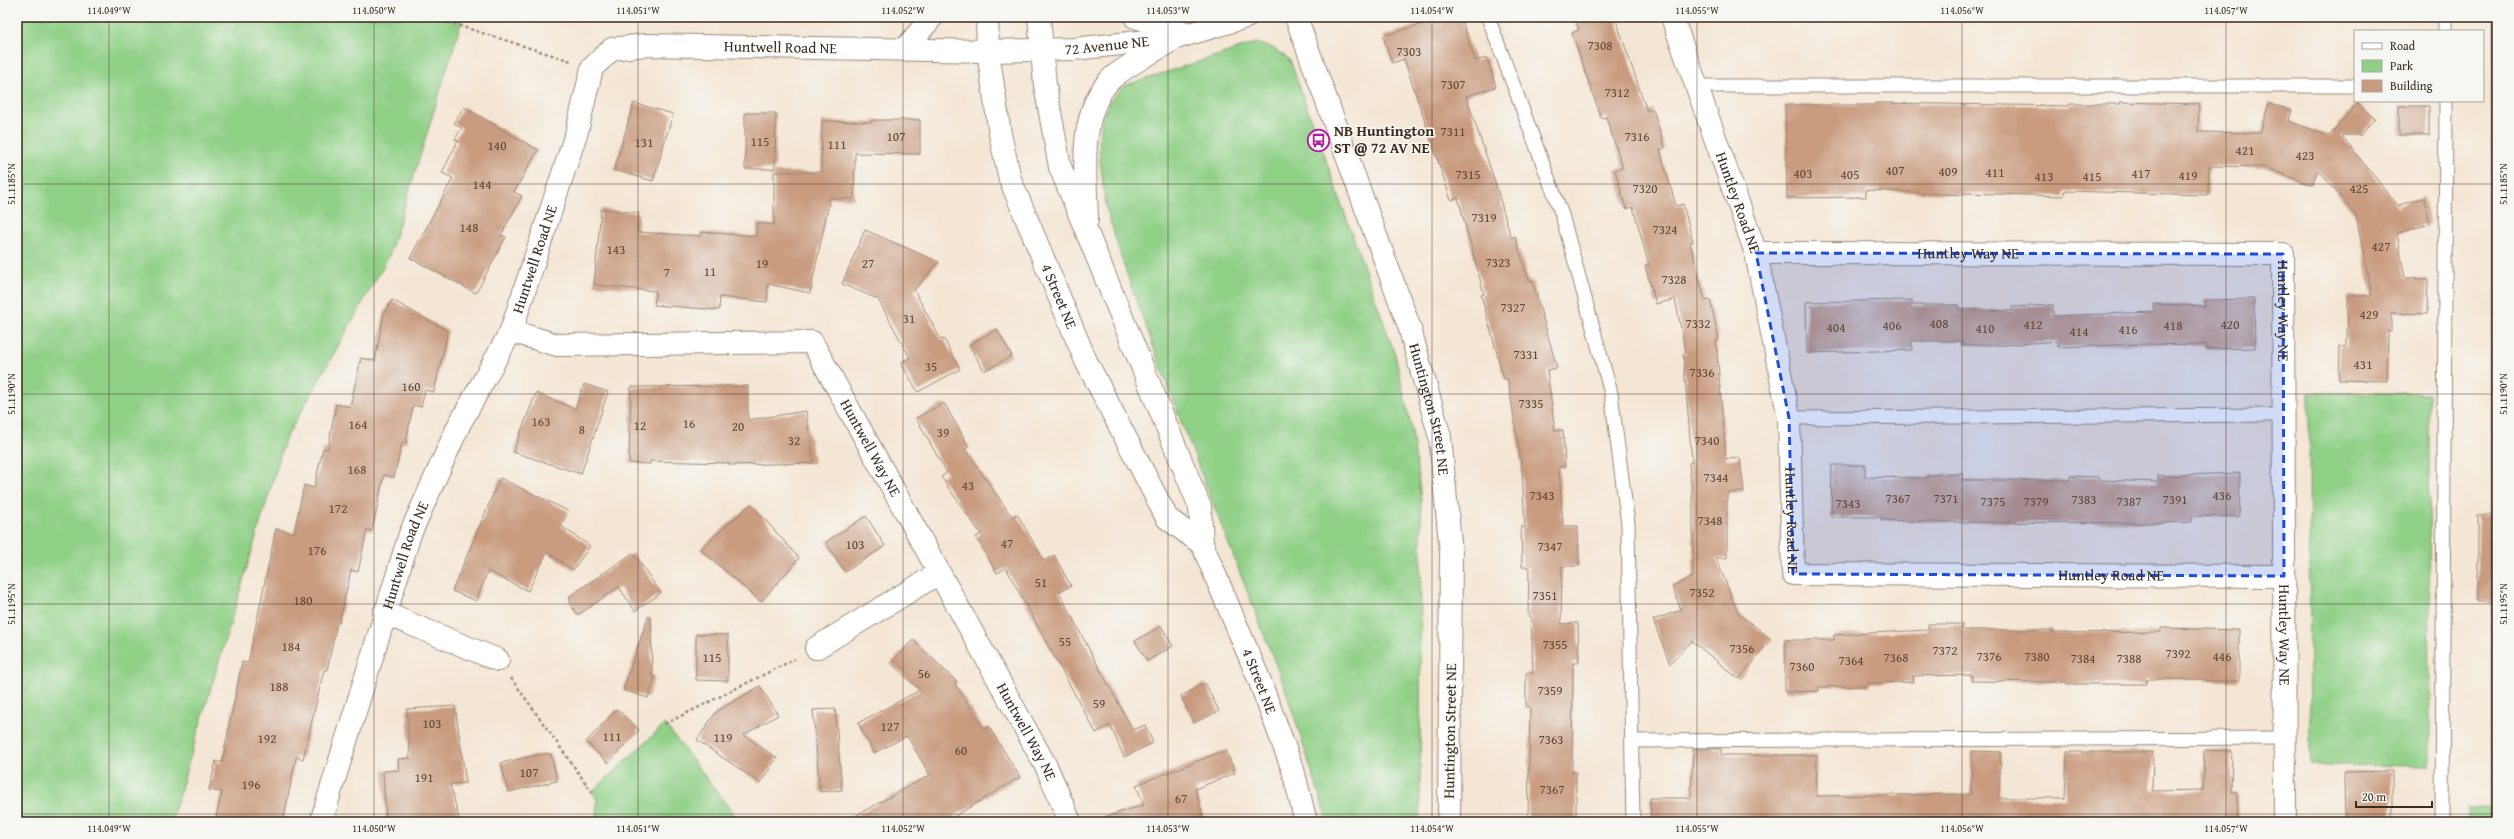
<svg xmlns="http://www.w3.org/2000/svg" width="2514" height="839" viewBox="0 0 2514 839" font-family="'Gentium Book Plus',serif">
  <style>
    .green { fill: #90d087; stroke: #667d52 }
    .building { fill: #c99b7f }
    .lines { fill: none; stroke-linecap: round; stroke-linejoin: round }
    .lane-casing { stroke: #988879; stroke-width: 15 }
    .street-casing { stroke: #988879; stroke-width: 24 }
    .secondary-casing { stroke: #988879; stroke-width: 24 }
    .path { stroke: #988879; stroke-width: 2.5; stroke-dasharray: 3 3; stroke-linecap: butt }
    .lane { stroke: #fff; stroke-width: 13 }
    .street { stroke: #fff; stroke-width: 22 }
    .secondary { stroke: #fff; stroke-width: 22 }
    .marked { fill: #1d4ed8; fill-opacity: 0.2; stroke: #1d4ed8; stroke-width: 3; stroke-dasharray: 8 5; stroke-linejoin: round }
    .ticks { fill: none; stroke: #3b2a1e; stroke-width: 1; stroke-opacity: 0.45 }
    .labels { text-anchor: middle; stroke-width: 3.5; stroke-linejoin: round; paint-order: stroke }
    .number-label { font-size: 13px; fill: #5e4636 }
    .street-label { font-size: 15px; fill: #3b2a1e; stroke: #f6f6f2 }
    .poi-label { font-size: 15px; font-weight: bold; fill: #3b2a1e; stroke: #f6f6f2; text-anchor: start }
    .neatline { fill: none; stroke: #3b2a1e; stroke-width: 1.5 }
    .ticks-label { font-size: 10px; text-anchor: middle; fill: #3b2a1e }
  </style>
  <rect width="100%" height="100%" fill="#f6f6f2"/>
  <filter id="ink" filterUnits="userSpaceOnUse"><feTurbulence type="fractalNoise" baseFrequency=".025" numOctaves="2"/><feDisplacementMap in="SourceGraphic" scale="8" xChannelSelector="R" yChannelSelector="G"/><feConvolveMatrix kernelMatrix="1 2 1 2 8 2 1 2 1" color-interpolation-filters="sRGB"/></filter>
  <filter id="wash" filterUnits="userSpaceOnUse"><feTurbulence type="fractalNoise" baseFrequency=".012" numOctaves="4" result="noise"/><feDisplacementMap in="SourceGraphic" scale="16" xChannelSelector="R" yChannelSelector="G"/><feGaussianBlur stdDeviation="0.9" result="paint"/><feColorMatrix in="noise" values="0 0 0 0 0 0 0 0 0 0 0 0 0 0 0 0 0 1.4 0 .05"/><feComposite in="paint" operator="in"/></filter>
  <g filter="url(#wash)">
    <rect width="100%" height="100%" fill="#f4e6d4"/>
    <path class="green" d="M17 17H463L389 256 285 440 171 822H17Z
      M1256 43 1273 48 1290 60 1395 354 1412 431 1421 499 1420 822H1328L1286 691 1178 414 1125 269 1106 207 1100 161 1099 137 1103 117 1110 101 1124 86Z
      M2309 393H2429L2430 766 2310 765Z
      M665 724 740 822H596L597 799 592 792Z
      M2468 808H2497V822H2468Z"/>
    <g id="blocks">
      <path class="building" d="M1444 17H1461L1475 61 1487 58 1496 87 1466 96 1496 185 1511 238 1515 236 1529 281 1532 280 1557 368 1547 370 1555 431 1563 430 1565 467H1559L1563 526H1578L1579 566H1562L1561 624 1578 623 1579 663H1573L1572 772H1576V822H1528L1530 707H1526V673H1533L1531 616H1528L1529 567H1522L1521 527H1525L1522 470 1508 379H1504L1481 295 1484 294 1458 198 1451 200 1404 59 1392 63 1383 36Z
        M1574 17H1615L1647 111 1653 109 1665 148 1660 150 1676 206 1683 204 1693 242H1690L1705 301 1710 300 1719 340H1716L1726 459 1740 458 1744 492 1727 493V558H1716L1738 613 1771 639 1739 679 1692 641 1670 664 1653 620 1681 610 1672 586 1693 577V505L1689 463 1692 462 1683 353H1686L1675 299 1656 304 1645 266 1649 265 1633 207 1626 209 1615 170 1623 168 1606 117 1601 118 1572 33 1579 30Z
        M2120 102 2199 104 2198 132 2260 133 2269 103 2292 110 2289 121 2329 136 2357 103 2375 119 2361 135H2341L2399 207V205L2424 198 2430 224 2397 233 2405 278 2428 279 2427 314 2391 313V332L2388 331 2387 381 2339 380 2340 347H2347L2348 296H2372L2356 216 2318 169 2312 185 2264 167 2209 166 2208 195 2064 191V196L1964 193V195L1866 190V197L1787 198 1785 105H1875V103L2070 106V104H2120Z
        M634 103 673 114 653 181 614 170Z
        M2399 106H2429V135H2399Z
        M464 107 538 150 514 192 522 196 501 235 506 237 476 293 410 258 453 178 442 173 458 141 455 139 462 128 454 123Z
        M745 113H776L775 169H745Z
        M872 120H920V154L855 153 854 199 830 198 810 293 768 284 767 302 720 297 719 310 654 305 656 291 594 285 601 209 639 213 637 232 701 236V232L756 236 757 223 774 225V172H821L822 121 872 122Z
        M865 230 939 262 914 290 941 340 944 339 960 369 918 392 901 363 910 358 878 299 842 284Z
        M2254 299 2255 348 2206 349V345L2148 344 2058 347V341L2005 345H1963V341H1912V350L1807 353 1806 302 1912 300V305H1959V309L2012 311V307L2053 305V316L2154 312V304L2205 306V300Z
        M392 300 448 331 434 392 425 390 421 407 413 405 406 443H402L394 477 384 475 372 531 367 530 358 572 351 570 339 623 337 622 327 670H324L303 759 296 757 283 822H215L222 792 209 790 216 761 222 763 242 662 248 663 276 529 294 533 304 485 314 488 323 448 328 449 336 404 350 407 361 358 375 361 384 313Z
        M997 329 1012 356 984 371 969 345Z
        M584 384 608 392 581 474 513 452 536 393 575 409Z
        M748 386V420L806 411 814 463 729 465V463L650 461V464L629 463 631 387Z
        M944 403 969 447 965 449 1012 517 1017 514 1044 561 1054 555 1071 586 1059 592 1091 653 1133 730 1145 725 1153 743 1124 757 1110 725 1096 733 1006 568 997 573 976 537 981 534 941 477 947 473 916 418Z
        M1832 465H1865V477L1928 478V475L1963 474V480H2070V476L2099 477V480L2158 482V476L2240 473 2239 517 2192 516V522L2160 523 1928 522 1881 520V517H1831Z
        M500 478 568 511 561 526 590 546 573 570 547 552 528 591 488 571 476 601 452 591Z
        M751 504 799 558 761 602 700 549Z
        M2478 515H2497V601H2478Z
        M866 516 885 546 845 572 826 542Z
        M633 553 661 593 635 611 619 587 578 615 570 604V596Z
        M648 617 651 618 652 676 655 677 648 698 623 690Z
        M1928 624H1962V630H2053V633L2161 632V628L2239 630V681H2205V679H2146V684H2067L2066 682 1972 681V675L1913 676 1914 682 1869 683V686L1819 687V691L1785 692V640H1834V635L1928 630Z
        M1161 626 1173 646 1147 661 1135 641Z
        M696 634 728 635V681L696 680Z
        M913 640 957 682 955 684 984 729 989 727 1020 777 945 822H844L930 775 907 736 874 753 858 723 920 690 891 663Z
        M1205 683 1219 711 1194 723 1181 696Z
        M760 686 778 715 744 735 777 758 760 783 697 740 716 712Z
        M455 706 466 783 450 784 460 822H386L383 771 399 770 398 759 410 758 407 709Z
        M617 709 639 730 608 763 586 742Z
        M835 709 842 790 820 792 813 710Z
        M1693 749H1721V755H1817L1816 796 1971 794 1972 751 2001 752 1999 798H2065L2067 752H2153L2152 791 2203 790 2204 750 2232 751 2231 792H2237L2238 822H1651L1650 798H1691Z
        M1226 750 1235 773 1195 789 1205 822H1105L1104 817 1144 805 1136 785Z
        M542 754H551L557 781 508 792 501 763Z
        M2392 771V822H2345L2344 772Z"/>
    </g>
  </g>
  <g filter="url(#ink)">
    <use href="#blocks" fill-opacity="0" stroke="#988879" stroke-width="1"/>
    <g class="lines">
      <defs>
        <path id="lane" d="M1488 17 1562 215 1611 393 1628 524 1633 822
          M2445 17V31
          M1697 86H2355
          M1789 418 2285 415
          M1633 741 2284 738
          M2442 822 2446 101"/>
        <g id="street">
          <path id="s1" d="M1296 17 1409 326 1440 437 1451 553 1449 822"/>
          <path id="s2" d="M1672 17 1756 253 1789 418 1793 574 2284 576"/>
          <path id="s3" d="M1756 253 2283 254 2285 822"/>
          <path id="s4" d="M511 331 557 345 812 342 1047 768 1070 822"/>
          <path d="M384 613 498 660"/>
          <path d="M816 648 939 573"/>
          <path id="s5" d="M321 822 410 534 459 425 511 331 577 131 592 68 612 49 645 45 988 51"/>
        </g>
        <g id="secondary">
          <path id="s6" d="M987 17 988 51 1000 134 1010 179 1086 361 1167 518 1202 544"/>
          <path id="s7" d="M1039 17 1045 85 1060 167 1200 507 1202 544 1259 679 1293 770 1306 822"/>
          <path d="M1135 17 1187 33"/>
          <path d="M904 50 932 17"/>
          <path id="s8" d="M988 51 1074 49 1176 38 1246 17"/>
          <path d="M1087 220C1086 176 1077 115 1110 80 1123 67 1155 51 1172 40"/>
        </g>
      </defs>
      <use href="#lane" class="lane-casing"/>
      <use href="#street" class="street-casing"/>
      <use href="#secondary" class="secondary-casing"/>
      <path class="path" d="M424 17 457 25 571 61
        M511 678 592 792
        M665 724 795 659"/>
      <use href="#lane" class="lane"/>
      <use href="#street" class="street"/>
      <use href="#secondary" class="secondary"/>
    </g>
  </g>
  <path class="marked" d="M1756 253 2283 254 2284 576 1793 574 1789 418Z"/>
  <path class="ticks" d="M109 17V822M374 17V822M638 17V822M903 17V822M1168 17V822M1432 17V822M1697 17V822M1962 17V822M2226 17V822M2491 17V822M17 184H2497M17 394H2497M17 604H2497M17 814H2497"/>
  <defs>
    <symbol id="bus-ring" viewBox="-11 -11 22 22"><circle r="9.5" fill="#f6f6f2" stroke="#b5179e" stroke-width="1.5"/><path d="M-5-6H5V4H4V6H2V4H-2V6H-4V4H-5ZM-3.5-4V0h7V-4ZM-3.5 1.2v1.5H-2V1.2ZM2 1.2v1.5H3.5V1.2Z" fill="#b5179e"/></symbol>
  </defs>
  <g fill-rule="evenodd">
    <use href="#bus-ring" x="1306" y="128" width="25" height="25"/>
  </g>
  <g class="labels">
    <g class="number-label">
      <text x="1600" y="50">7308</text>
      <text x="1409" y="56">7303</text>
      <text x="1453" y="89">7307</text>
      <text x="1617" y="97">7312</text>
      <text x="1453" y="136">7311</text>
      <text x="896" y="141">107</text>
      <text x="1637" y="141">7316</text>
      <text x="760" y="146">115</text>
      <text x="644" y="147">131</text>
      <text x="837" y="149">111</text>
      <text x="497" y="150">140</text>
      <text x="2245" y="155">421</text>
      <text x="2305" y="160">423</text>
      <text x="1895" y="175">407</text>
      <text x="1948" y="176">409</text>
      <text x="1995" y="177">411</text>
      <text x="1803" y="178">403</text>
      <text x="2141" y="178">417</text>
      <text x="1468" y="179">7315</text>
      <text x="1850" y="179">405</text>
      <text x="2188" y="180">419</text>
      <text x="2044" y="181">413</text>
      <text x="2092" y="181">415</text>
      <text x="482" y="189">144</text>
      <text x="1645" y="193">7320</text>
      <text x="2359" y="193">425</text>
      <text x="1484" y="222">7319</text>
      <text x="469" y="232">148</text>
      <text x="1665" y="234">7324</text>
      <text x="2381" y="251">427</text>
      <text x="616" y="254">143</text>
      <text x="1498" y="267">7323</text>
      <text x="762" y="268">19</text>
      <text x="868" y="268">27</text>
      <text x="710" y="276">11</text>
      <text x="667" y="277">7</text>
      <text x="1674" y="284">7328</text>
      <text x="1513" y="312">7327</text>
      <text x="2369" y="319">429</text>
      <text x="909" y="323">31</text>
      <text x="1698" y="328">7332</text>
      <text x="1939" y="328">408</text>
      <text x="2033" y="329">412</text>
      <text x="2230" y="329">420</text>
      <text x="1892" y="330">406</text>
      <text x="2173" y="330">418</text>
      <text x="1836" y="332">404</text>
      <text x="1985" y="333">410</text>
      <text x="2128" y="334">416</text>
      <text x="2079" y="336">414</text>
      <text x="1526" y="359">7331</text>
      <text x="2363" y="369">431</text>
      <text x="931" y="371">35</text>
      <text x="1702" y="377">7336</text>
      <text x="411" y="391">160</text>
      <text x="1531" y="408">7335</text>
      <text x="541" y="426">163</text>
      <text x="689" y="428">16</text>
      <text x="358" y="429">164</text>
      <text x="640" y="430">12</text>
      <text x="738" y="431">20</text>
      <text x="582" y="434">8</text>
      <text x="943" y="437">39</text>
      <text x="794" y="445">32</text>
      <text x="1707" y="445">7340</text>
      <text x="357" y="474">168</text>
      <text x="1716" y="482">7344</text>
      <text x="968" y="490">43</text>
      <text x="1542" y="500">7343</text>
      <text x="2222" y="500">436</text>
      <text x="1898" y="503">7367</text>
      <text x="1946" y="503">7371</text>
      <text x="2084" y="504">7383</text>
      <text x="2175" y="504">7391</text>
      <text x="1993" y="506">7375</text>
      <text x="2036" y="506">7379</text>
      <text x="2129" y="506">7387</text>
      <text x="1848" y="508">7343</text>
      <text x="338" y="513">172</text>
      <text x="1710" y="525">7348</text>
      <text x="1007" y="548">47</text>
      <text x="855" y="549">103</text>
      <text x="1550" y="551">7347</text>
      <text x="317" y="555">176</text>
      <text x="1041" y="587">51</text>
      <text x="1702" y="597">7352</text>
      <text x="1545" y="600">7351</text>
      <text x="303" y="605">180</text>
      <text x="1065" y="646">55</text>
      <text x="1555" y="649">7355</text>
      <text x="291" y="651">184</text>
      <text x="1742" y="653">7356</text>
      <text x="1945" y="655">7372</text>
      <text x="2178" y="658">7392</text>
      <text x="1989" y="661">7376</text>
      <text x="2037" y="661">7380</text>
      <text x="2222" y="661">446</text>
      <text x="712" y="662">115</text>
      <text x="1896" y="662">7368</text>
      <text x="2083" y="663">7384</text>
      <text x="2129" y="663">7388</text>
      <text x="1851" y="665">7364</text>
      <text x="1802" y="671">7360</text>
      <text x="924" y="678">56</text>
      <text x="279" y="691">188</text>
      <text x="1550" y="695">7359</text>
      <text x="1099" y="708">59</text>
      <text x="432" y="728">103</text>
      <text x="890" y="731">127</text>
      <text x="612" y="741">111</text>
      <text x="723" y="742">119</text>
      <text x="267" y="743">192</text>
      <text x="1551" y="744">7363</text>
      <text x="961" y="755">60</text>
      <text x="529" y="777">107</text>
      <text x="424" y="782">191</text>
      <text x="251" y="789">196</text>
      <text x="1552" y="794">7367</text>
      <text x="1181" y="803">67</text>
    </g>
    <g class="street-label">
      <text dy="5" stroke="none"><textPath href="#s8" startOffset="119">72 Avenue NE</textPath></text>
      <text dy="5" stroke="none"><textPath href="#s5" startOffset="1000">Huntwell Road NE</textPath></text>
      <text dy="5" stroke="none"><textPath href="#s2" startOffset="197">Huntley Road NE</textPath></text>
      <text dy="5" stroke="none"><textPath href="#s3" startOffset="212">Huntley Way NE</textPath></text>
      <text dy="5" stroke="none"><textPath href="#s5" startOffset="604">Huntwell Road NE</textPath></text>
      <text dy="5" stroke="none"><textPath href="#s6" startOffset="291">4 Street NE</textPath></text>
      <text dy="5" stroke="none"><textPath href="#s3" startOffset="584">Huntley Way NE</textPath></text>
      <text dy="5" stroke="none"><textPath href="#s1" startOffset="415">Huntington Street NE</textPath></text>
      <text dy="5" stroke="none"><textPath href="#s4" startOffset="424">Huntwell Way NE</textPath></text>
      <text dy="5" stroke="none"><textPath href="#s2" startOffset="521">Huntley Road NE</textPath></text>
      <text dy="5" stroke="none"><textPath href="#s5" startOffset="280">Huntwell Road NE</textPath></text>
      <text dy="5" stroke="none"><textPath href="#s2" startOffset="893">Huntley Road NE</textPath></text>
      <text dy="5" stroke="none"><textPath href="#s3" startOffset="908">Huntley Way NE</textPath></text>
      <text dy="5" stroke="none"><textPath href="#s7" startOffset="705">4 Street NE</textPath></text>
      <text transform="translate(1450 731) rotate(-89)" y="5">Huntington Street NE</text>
      <text dy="5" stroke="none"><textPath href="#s4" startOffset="748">Huntwell Way NE</textPath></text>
    </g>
    <g class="poi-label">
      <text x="1334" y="136">NB Huntington<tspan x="1334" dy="17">ST @ 72 AV NE</tspan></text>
    </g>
  </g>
  <rect width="2514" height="839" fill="none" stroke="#f6f6f2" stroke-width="44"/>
  <rect x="2354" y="30" width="130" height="72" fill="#f6f6f2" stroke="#aba49d"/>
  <rect x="2362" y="43" width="20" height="6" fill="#ffffff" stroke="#aba49d"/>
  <text x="2390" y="50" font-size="12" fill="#3b2a1e">Road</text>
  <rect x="2362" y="60" width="20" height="12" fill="#90d087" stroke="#aba49d"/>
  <text x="2390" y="70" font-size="12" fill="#3b2a1e">Park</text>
  <rect x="2362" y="80" width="20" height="12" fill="#c99b7f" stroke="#aba49d"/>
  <text x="2390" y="90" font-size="12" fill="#3b2a1e">Building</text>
  <path d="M2356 801v6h76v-6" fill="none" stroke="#3b2a1e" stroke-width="2"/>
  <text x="2362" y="801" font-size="12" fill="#3b2a1e" stroke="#f6f6f2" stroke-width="3" paint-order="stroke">20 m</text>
  <rect x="22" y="22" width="2470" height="795" class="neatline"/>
  <g class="ticks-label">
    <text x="109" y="14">114.049°W</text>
    <text x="374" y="14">114.050°W</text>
    <text x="638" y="14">114.051°W</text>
    <text x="903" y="14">114.052°W</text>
    <text x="1168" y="14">114.053°W</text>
    <text x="1432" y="14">114.054°W</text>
    <text x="1697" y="14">114.055°W</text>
    <text x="1962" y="14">114.056°W</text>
    <text x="2226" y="14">114.057°W</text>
    <text transform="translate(2503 184) rotate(-90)" y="4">51.1185°N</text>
    <text transform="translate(11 184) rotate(-90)" y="4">51.1185°N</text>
    <text transform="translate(2503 394) rotate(-90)" y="4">51.1190°N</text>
    <text transform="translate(11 394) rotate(-90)" y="4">51.1190°N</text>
    <text transform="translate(2503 604) rotate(-90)" y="4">51.1195°N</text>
    <text transform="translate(11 604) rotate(-90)" y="4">51.1195°N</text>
    <text x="109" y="832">114.049°W</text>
    <text x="374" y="832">114.050°W</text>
    <text x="638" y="832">114.051°W</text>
    <text x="903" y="832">114.052°W</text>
    <text x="1168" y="832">114.053°W</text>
    <text x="1432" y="832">114.054°W</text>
    <text x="1697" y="832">114.055°W</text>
    <text x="1962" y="832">114.056°W</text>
    <text x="2226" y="832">114.057°W</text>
  </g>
</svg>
